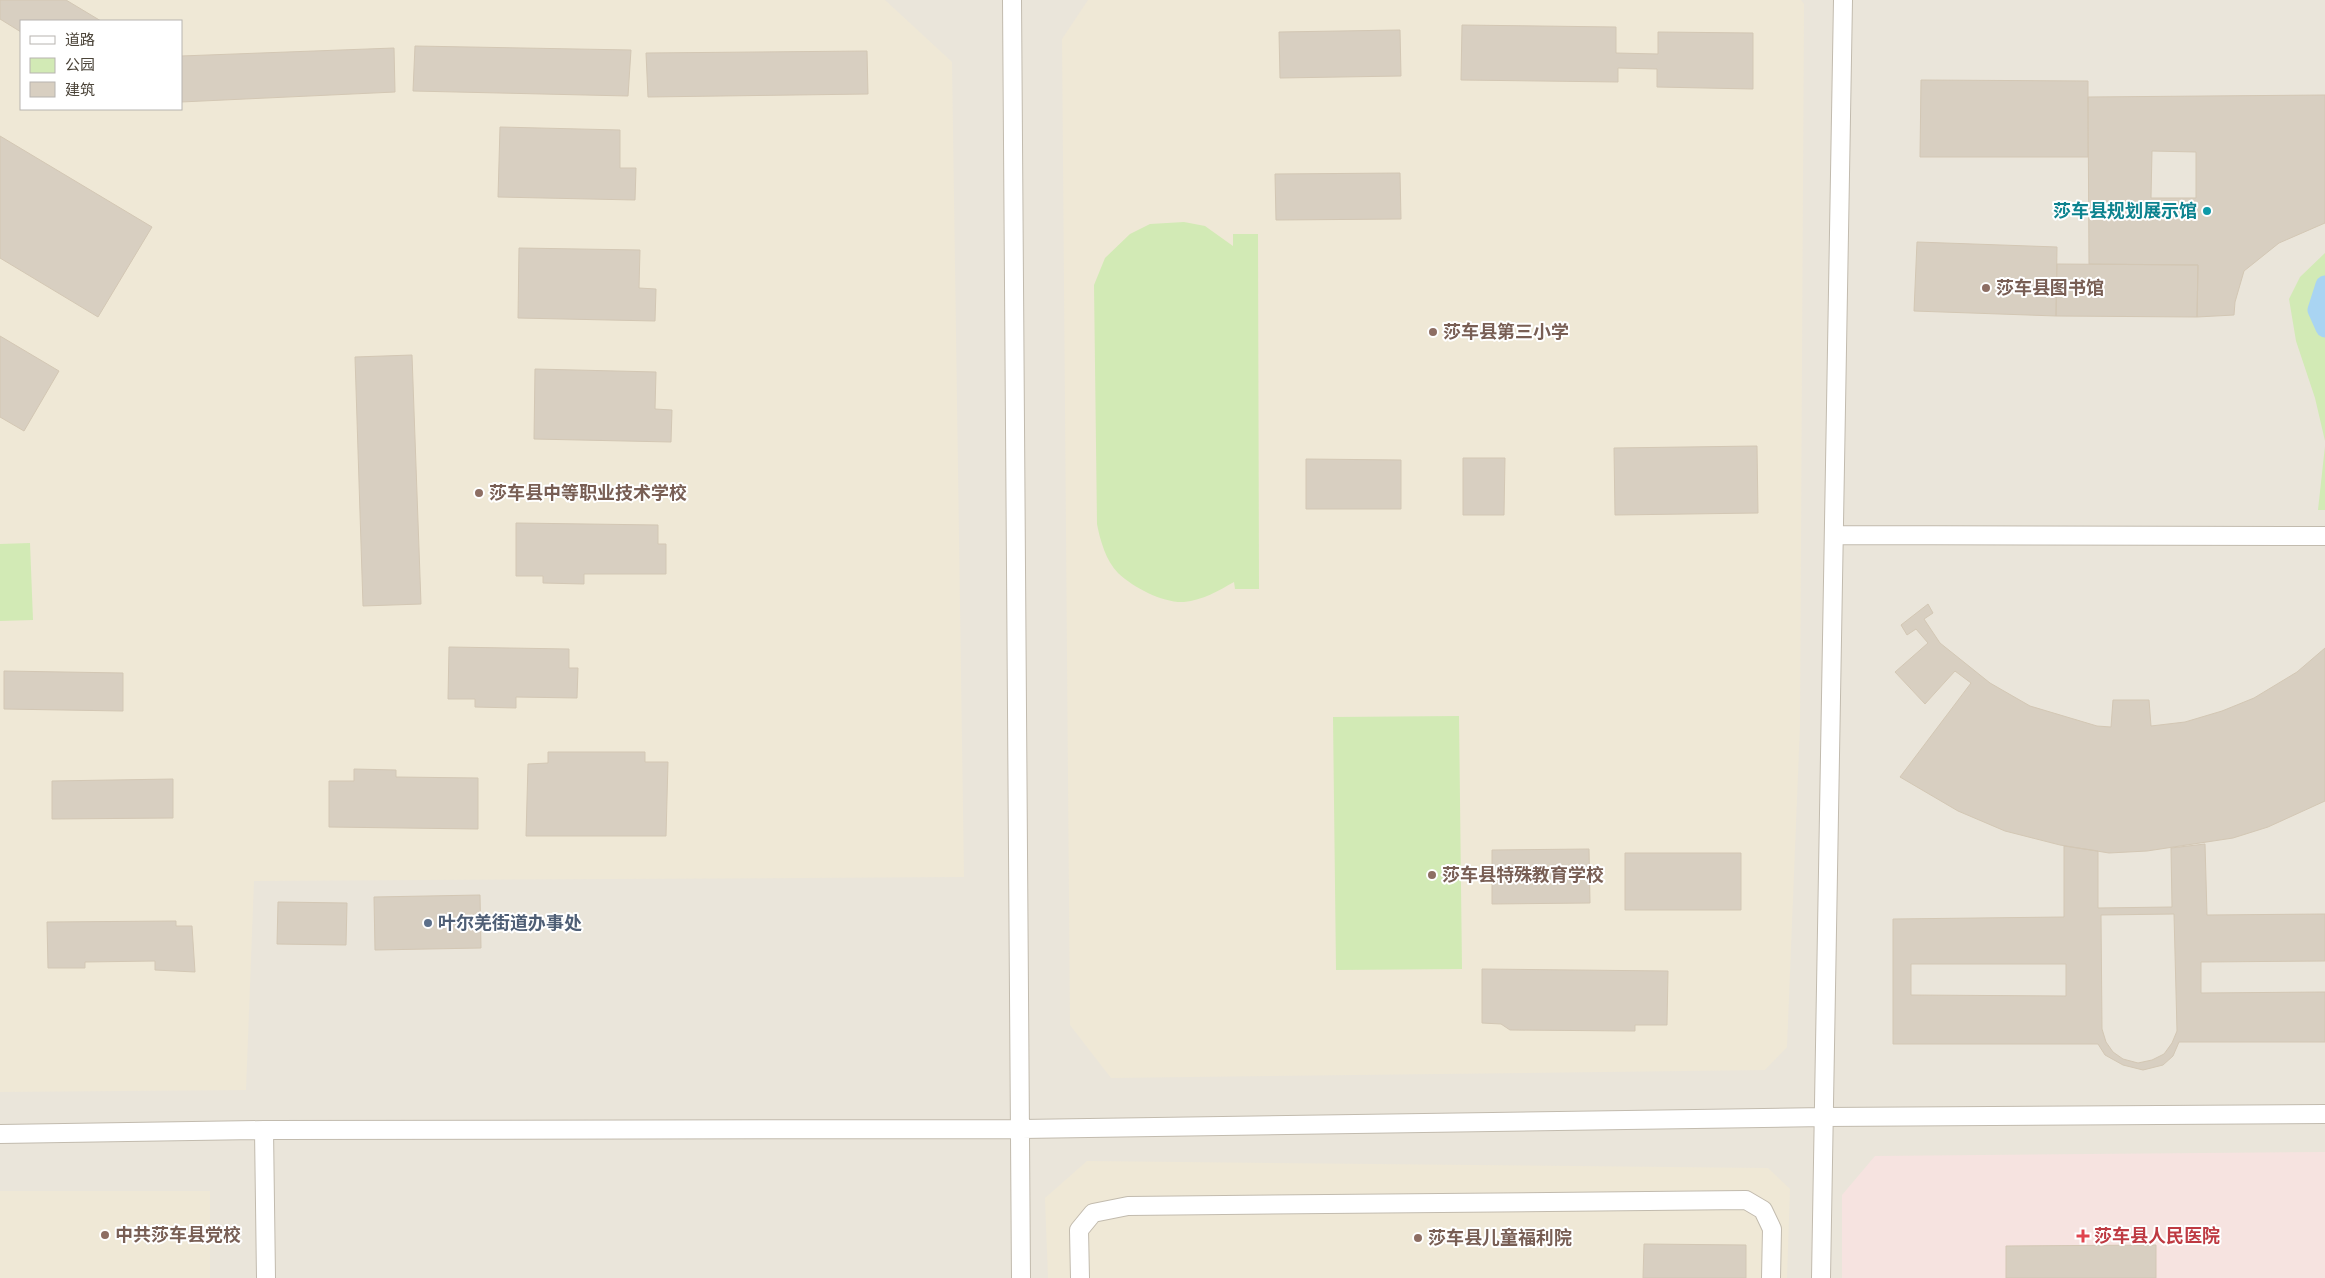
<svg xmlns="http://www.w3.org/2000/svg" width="2325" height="1278" viewBox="0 0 2325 1278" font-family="'Roboto Condensed','Noto Sans SC',sans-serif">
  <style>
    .residential { fill: #eae5da; fill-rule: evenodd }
    .education { fill: #efe8d6; fill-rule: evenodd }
    .medical { fill: #f6e3e0 }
    .green { fill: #d2eab5 }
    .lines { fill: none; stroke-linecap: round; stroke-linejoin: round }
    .canal { stroke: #a9d4f2; stroke-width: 19 }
    .building { fill: #d8cfc1; stroke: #d3c7b4; fill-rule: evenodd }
    .minor-casing { stroke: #c2bbae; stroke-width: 20 }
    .minor { stroke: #fff; stroke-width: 18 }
    .culture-dot { fill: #0f9aa8; stroke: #fff; stroke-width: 2 }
    .education-dot { fill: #8d6e63; stroke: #fff; stroke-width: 2 }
    .service-dot { fill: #5c6f8a; stroke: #fff; stroke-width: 2 }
    .health-dot { fill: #e0444e; stroke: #fff; stroke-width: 2 }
    .labels { text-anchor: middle; stroke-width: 4; stroke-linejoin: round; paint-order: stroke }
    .culture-label { font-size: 18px; font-weight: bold; fill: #0d838f; stroke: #fff; text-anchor: end }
    .education-label { font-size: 18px; font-weight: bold; fill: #785e54; stroke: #fff; text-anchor: start }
    .service-label { font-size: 18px; font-weight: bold; fill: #4e5e75; stroke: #fff; text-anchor: start }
    .health-label { font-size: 18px; font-weight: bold; fill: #be3a42; stroke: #fff; text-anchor: start }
  </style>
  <rect width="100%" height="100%" fill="#f6f3ec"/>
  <path class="residential" d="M0 0H2325V1278H0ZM21 21H181V109H21Z"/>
  <path class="education" d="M0 0H885L952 62 964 877 254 881 246 1090 0 1092ZM21 21H181V109H21Z
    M1088 0H1801L1804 4 1800 725 1787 1047 1765 1070 1111 1078 1070 1025 1062 39Z
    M1087 1161 1768 1168 1790 1189 1787 1278H1048L1045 1198Z
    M0 1191H210V1278H0Z"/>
  <path class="medical" d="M2325 1152V1278H1842V1195L1875 1156Z"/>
  <path class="green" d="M1184 222 1205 226 1233 246V234H1258L1259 589H1235L1234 582C1218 591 1203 600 1184 602 1163 603 1134 588 1118 573 1106 561 1100 540 1097 524L1094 285 1105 258 1130 234 1150 224Z
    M2325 253V441L2315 398 2296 341 2289 299 2300 277Z
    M2325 446V510H2318Z
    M30 543 33 620 0 621V544Z
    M1459 716 1462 969 1336 970 1333 717Z"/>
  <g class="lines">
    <path class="canal" d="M2325 285 2317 310 2325 328"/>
  </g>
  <path class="building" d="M0 0H66L101 21H21V32L0 19Z
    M1462 25 1616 27V53L1658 54V32L1753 33V89L1657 87V69L1618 68V82L1461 80Z
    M1400 30 1401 76 1280 78 1279 32Z
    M415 46 631 50 628 96 413 91Z
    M394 48 395 92 181 102V56Z
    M867 51 868 94 648 97 646 53Z
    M1921 80 2088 81V157H1920Z
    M2325 95V223L2279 243 2244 271 2235 302 2234 315 2197 317 2198 265 2089 264 2088 97ZM2152 151 2196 152V198H2151Z
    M500 127 620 130V168H636L635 200 498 197Z
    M0 136 152 227 98 317 0 258Z
    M1400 173 1401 219 1276 220 1275 174Z
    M1917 242 2057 247 2056 316 1914 311Z
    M519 248 640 250 639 288 656 289 655 321 518 318Z
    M2057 264 2198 265 2197 317 2056 316Z
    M0 336 59 371 24 431 0 417Z
    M412 355 421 604 363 606 355 357Z
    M535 369 656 372 655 409 672 410 671 442 534 439Z
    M1757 446 1758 513 1615 515 1614 448Z
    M1463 458H1505L1504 515H1463Z
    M1306 459 1401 460V509H1306Z
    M516 523 658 525V544H666V574H584V584L543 583V576H516Z
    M1928 604 1933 613 1924 619 1940 643 1990 683 2030 706 2097 726 2111 727 2113 700H2149L2151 726 2185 722 2222 711 2254 698 2297 672 2325 648V801L2268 827 2233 838 2147 851 2109 853 2060 845 2005 831 1958 811 1900 777 1971 683 1955 671 1925 704 1895 672 1928 643 1916 629 1907 635 1901 625Z
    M449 647 569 649V668H578L577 698 516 697V708L475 707V699H448Z
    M4 671 123 673V711L4 709Z
    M548 752H645V762H668L666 836H526L528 764 548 763Z
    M354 769 396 770V777L478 778V829L329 827V781H354Z
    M173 779V818L52 819V781Z
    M2205 844 2207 915 2325 914V961L2201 962V993L2325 992V1042H2179L2173 1056 2163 1065 2143 1070 2123 1065 2105 1055 2098 1044H1893V919L2064 917V846L2098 851V908L2172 907 2171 848ZM2174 914 2177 1031 2172 1043 2164 1054 2152 1060 2138 1063 2123 1059 2113 1052 2106 1042 2102 1029 2101 915ZM1911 964H2066V996L1911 995Z
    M1589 849 1590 903 1492 904V850Z
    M1625 853H1741V910H1625Z
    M480 895 481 948 375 950 374 897Z
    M278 902 347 903 346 945 277 944Z
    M176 921V926H192L195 972 155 970V961L85 962V968H48L47 922Z
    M1482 969 1668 971 1667 1025H1635V1031L1510 1030 1501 1024 1482 1023Z
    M1644 1244 1746 1245V1278H1643Z
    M2156 1245V1278H2006V1246Z"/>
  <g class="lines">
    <defs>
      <path id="minor" d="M1012 0 1021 1278
        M1834 535 2325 536
        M264 1130 266 1278
        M0 1134 264 1130 1022 1129 1824 1117 2325 1114
        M1080 1278 1079 1230 1093 1213 1128 1206 1746 1200 1763 1210 1772 1229 1771 1278
        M1821 1278 1843 0"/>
    </defs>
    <use href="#minor" class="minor-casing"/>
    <use href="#minor" class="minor"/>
  </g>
  <circle class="culture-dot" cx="2207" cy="211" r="5"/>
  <g class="education-dot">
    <circle cx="1986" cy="288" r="5"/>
    <circle cx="1433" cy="332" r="5"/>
    <circle cx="479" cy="493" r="5"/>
    <circle cx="1432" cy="875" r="5"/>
    <circle cx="105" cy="1235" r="5"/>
    <circle cx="1418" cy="1238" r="5"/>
  </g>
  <circle class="service-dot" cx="428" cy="923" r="5"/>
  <path class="health-dot" d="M2080.5 1228.5h5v5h5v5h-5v5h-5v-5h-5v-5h5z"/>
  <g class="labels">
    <g class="culture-label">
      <text x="2197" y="217">莎车县规划展示馆</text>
    </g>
    <g class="education-label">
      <text x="1996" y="294">莎车县图书馆</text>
      <text x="1443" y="338">莎车县第三小学</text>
      <text x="489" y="499">莎车县中等职业技术学校</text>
      <text x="1442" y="881">莎车县特殊教育学校</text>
      <text x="115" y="1241">中共莎车县党校</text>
      <text x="1428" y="1244">莎车县儿童福利院</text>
    </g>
    <g class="service-label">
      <text x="438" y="929">叶尔羌街道办事处</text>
    </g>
    <g class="health-label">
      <text x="2094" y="1242">莎车县人民医院</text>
    </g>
  </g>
  <rect x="20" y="20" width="162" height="90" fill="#ffffff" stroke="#b7b4b0"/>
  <rect x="30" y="36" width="25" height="8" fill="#ffffff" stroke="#b7b4b0"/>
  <text x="65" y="45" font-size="15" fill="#4b4439">道路</text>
  <rect x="30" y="58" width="25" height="15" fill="#d2eab5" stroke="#b7b4b0"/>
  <text x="65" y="70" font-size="15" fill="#4b4439">公园</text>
  <rect x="30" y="82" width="25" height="15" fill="#d8cfc1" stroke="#b7b4b0"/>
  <text x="65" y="95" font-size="15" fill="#4b4439">建筑</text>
</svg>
